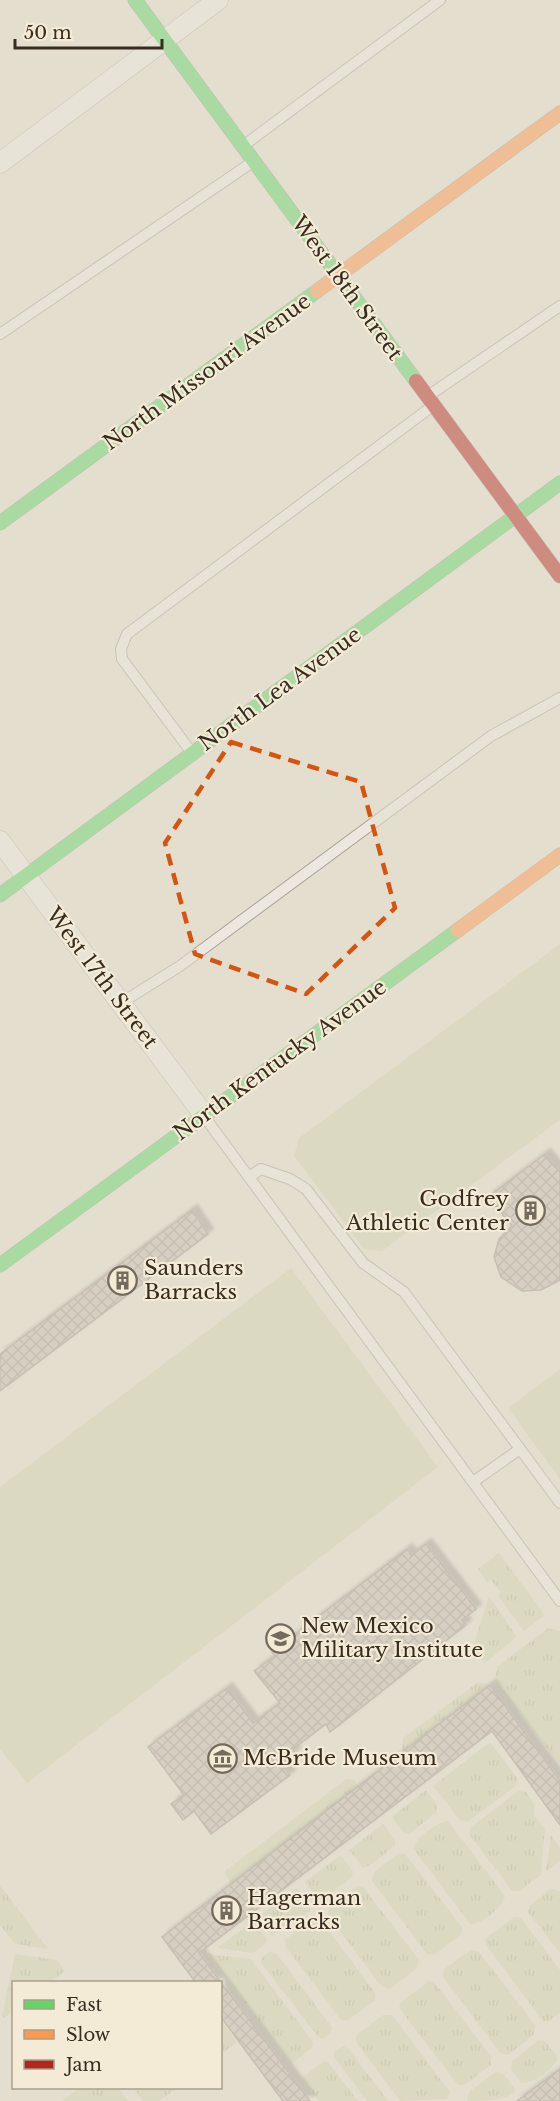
<svg xmlns="http://www.w3.org/2000/svg" width="560" height="2101" viewBox="0 0 560 2101" font-family="'Libre Baskerville',serif">
  <style>
    .grass { fill: url(#grass-tufts) }
    .green { fill: #d3d3b2 }
    .building { fill: url(#building-cross-hatch); stroke: #a49a8e; stroke-width: 1.5; filter: url(#shadow) }
    .lines { fill: none; stroke-linecap: round; stroke-linejoin: round }
    .lane-casing { stroke: #a9a398; stroke-width: 12 }
    .street-casing { stroke: #a9a398; stroke-width: 21 }
    .fast-casing { stroke: #999288; stroke-width: 15 }
    .slow-casing { stroke: #999288; stroke-width: 15 }
    .jam-casing { stroke: #999288; stroke-width: 15 }
    .lane { stroke: #ece8e0; stroke-width: 10 }
    .street { stroke: #ece8e0; stroke-width: 20 }
    .fast { stroke: #63d668; stroke-width: 14 }
    .slow { stroke: #ff974d; stroke-width: 14 }
    .jam { stroke: #b3261e; stroke-width: 14 }
    .marked { fill: none; stroke: #d6540e; stroke-width: 4.5; stroke-dasharray: 12 8; stroke-linejoin: round }
    .labels { text-anchor: middle; stroke-width: 4.5; stroke-linejoin: round; paint-order: stroke }
    .street-label { font-size: 21px; fill: #382b20; stroke: #f4ebd6 }
    .poi-label { font-size: 21px; fill: #382b20; stroke: #f4ebd6; text-anchor: start }
  </style>
  <defs>
    <pattern id="grass-tufts" width="24" height="20" patternUnits="userSpaceOnUse" patternTransform="scale(1.5)"><rect width="24" height="20" fill="#d3d3b2"/><path d="M3 7l-1-3M5 7V3M7 7l1-3M15 17l-1-3M17 17v-4M19 17l1-3" fill="none" stroke="#b6b599"/></pattern>
    <pattern id="building-cross-hatch" width="8" height="8" patternUnits="userSpaceOnUse" patternTransform="scale(1.5)"><rect width="8" height="8" fill="#c7bcb0"/><path d="M0 0l8 8M0 8l8-8" fill="none" stroke="#a3998f"/></pattern>
    <filter id="shadow"><feDropShadow dx="5.5" dy="-5.5" stdDeviation="1.5" flood-color="#0004"/></filter>
  </defs>
  <rect width="100%" height="100%" fill="#e4decf"/>
  <path class="grass" d="M499 1553 545 1615 524 1631 498 1596 501 1593 491 1580 487 1582 478 1569Z
    M489 1596 517 1637 485 1663 473 1647Z
    M548 1628 560 1631V1764L495 1682 497 1667Z
    M478 1682 491 1686 501 1700 401 1772 403 1738Z
    M490 1742 518 1779 516 1786 467 1822 460 1820 433 1786Z
    M346 1779 354 1780 359 1786 231 1884 224 1872Z
    M426 1790 437 1805 436 1813 409 1834 403 1832 392 1817Z
    M518 1791 526 1792 535 1805 533 1814 545 1829 541 1875 519 1891H512L469 1834 470 1828Z
    M448 1821 505 1896C502 1907 482 1925 470 1924L413 1848C417 1837 437 1822 448 1821Z
    M383 1824 395 1840V1846L369 1866 362 1867 349 1850Z
    M551 1835 560 1848V1861L546 1871Z
    M399 1853 405 1854 462 1927 461 1935 434 1955 427 1954 372 1881 374 1872Z
    M341 1855 353 1871 352 1877 323 1899H318L304 1882Z
    M0 1885 48 1949 15 1944 0 1925Z
    M357 1886 363 1887 419 1960 416 1969 390 1989 382 1987 328 1916 329 1906Z
    M297 1888 310 1905V1911L272 1936 258 1917Z
    M551 1889 560 1891V1953L528 1912 530 1905Z
    M314 1917 321 1920 376 1994 375 2000 347 2021 341 2020 285 1946V1940Z
    M514 1917 521 1918 560 1970V2013L549 2021H543L486 1945V1938Z
    M253 1921 267 1939 264 1945 253 1953 217 1948Z
    M471 1950 479 1952 536 2026 533 2035 508 2055 500 2053 443 1977 444 1969Z
    M270 1951 277 1954 332 2027 331 2034 325 2038H319L261 1963 262 1958Z
    M15 1954 57 1960 65 1971 50 1982H14L13 2010 4 2018 2 2016Z
    M208 1954 251 1959 313 2042 312 2048 291 2064Z
    M429 1981 434 1982 491 2056V2065L464 2085H458L399 2008 401 2002Z
    M383 2015H392L450 2092 447 2099 400 2101 356 2042 357 2034Z
    M221 2020 237 2042 221 2054Z
    M539 2040 545 2041 558 2058C552 2071 535 2083 521 2083L511 2069 512 2061Z
    M343 2046 349 2049 388 2101H367L334 2057V2052Z
    M323 2062H328L358 2101H319L301 2078Z
    M496 2072 504 2075 516 2090C509 2101 483 2101 467 2101L469 2092Z
    M80 2088H118L128 2101H62Z
    M133 2088H178L159 2101H143Z"/>
  <path class="green" d="M560 944V1120L382 1251 364 1249 294 1156 299 1138Z
    M291 1268 438 1467 27 1783 0 1749V1487Z
    M560 1369V1479L508 1408Z"/>
  <path class="building" d="M545 1154 560 1172V1280L541 1290 522 1291 501 1277 494 1257 499 1239 512 1226 488 1197Z
    M192 1210 208 1234 0 1391V1354Z
    M426 1544 476 1609 462 1620 466 1625 330 1732 326 1724 293 1749 295 1753 281 1763 290 1775 211 1834 194 1811 183 1820 171 1804 184 1795 148 1747 227 1688 253 1723 280 1703 254 1671 275 1656 272 1652 407 1549 411 1555Z
    M490 1685 560 1781V1825L492 1731 199 1953 310 2101H283L220 2016V1983H196L162 1937Z
    M560 2069V2101H517Z"/>
  <g class="lines">
    <defs>
      <path id="lane" d="M243 146 440 0
        M0 334 254 161
        M428 396 560 306
        M192 753 122 659 121 649 127 634 434 405
        M121 1003 180 966 491 736 560 698
        M204 1116 560 1601
        M249 1177 261 1169 290 1179 306 1189 363 1263 404 1292 560 1503
        M473 1482 520 1449"/>
      <path id="street" d="M0 163 218 0
        M0 841 204 1115"/>
      <path id="fast" d="M135 0 416 381
        M0 523 317 291
        M0 895 560 483
        M0 1265 458 930"/>
      <path id="slow" d="M317 291 560 113
        M458 930 560 855"/>
      <path id="jam" d="M416 381 560 576"/>
    </defs>
    <use href="#lane" class="lane-casing"/>
    <use href="#street" class="street-casing"/>
    <use href="#fast" class="fast-casing"/>
    <use href="#slow" class="slow-casing"/>
    <use href="#jam" class="jam-casing"/>
    <use href="#lane" class="lane"/>
    <use href="#street" class="street"/>
    <use href="#fast" class="fast"/>
    <use href="#slow" class="slow"/>
    <use href="#jam" class="jam"/>
  </g>
  <path d="M0 0H560V2101H0ZM231 742 361 782 395 908 306 994 195 954 165 843Z" fill="#e4decf" fill-opacity=".55" fill-rule="evenodd"/>
  <path class="marked" d="M231 742 361 782 395 908 306 994 195 954 165 843Z"/>
  <defs>
    <symbol id="building-ring" viewBox="-11 -11 22 22"><circle r="9.5" fill="#f4ebd6" stroke="#746a5d" stroke-width="1.5"/><path d="M-4-6H4V6H1V3H-1V6H-4ZM-2.5-4.3h1.7v1.8h-1.7ZM.8-4.3h1.7v1.8H.8ZM-2.5-1h1.7V.8h-1.7ZM.8-1h1.7V.8H.8Z" fill="#746a5d"/></symbol>
    <symbol id="university-ring" viewBox="-11 -11 22 22"><circle r="9.5" fill="#f4ebd6" stroke="#746a5d" stroke-width="1.5"/><path d="M0-5L7-2L0 1L-7-2ZM-4 1L0 2.5L4 1V4Q0 6-4 4Z" fill="#746a5d"/></symbol>
    <symbol id="museum-ring" viewBox="-11 -11 22 22"><circle r="9.5" fill="#f4ebd6" stroke="#746a5d" stroke-width="1.5"/><path d="M0-6L6-3V-2H-6V-3ZM-5-1h2V3h-2ZM-1-1h2V3h-2ZM3-1h2V3H3ZM-6 4H6V6H-6Z" fill="#746a5d"/></symbol>
  </defs>
  <g fill-rule="evenodd">
    <use href="#building-ring" x="514" y="1194" width="33" height="33"/>
    <use href="#building-ring" x="106" y="1264" width="33" height="33"/>
    <use href="#university-ring" x="264" y="1622" width="33" height="33"/>
    <use href="#museum-ring" x="206" y="1742" width="33" height="33"/>
    <use href="#building-ring" x="210" y="1894" width="33" height="33"/>
  </g>
  <g class="labels">
    <g class="street-label">
      <text transform="translate(347 288) rotate(54)" y="7">West 18th Street</text>
      <text transform="translate(207 372) rotate(-36)" y="7">North Missouri Avenue</text>
      <text transform="translate(280 689) rotate(-36)" y="7">North Lea Avenue</text>
      <text transform="translate(102 978) rotate(53)" y="7">West 17th Street</text>
      <text transform="translate(280 1060) rotate(-36)" y="7">North Kentucky Avenue</text>
    </g>
    <g class="poi-label">
      <text x="509" y="1206" text-anchor="end">Godfrey<tspan x="509" dy="24">Athletic Center</tspan></text>
      <text x="144" y="1275">Saunders<tspan x="144" dy="24">Barracks</tspan></text>
      <text x="301" y="1633">New Mexico<tspan x="301" dy="24">Military Institute</tspan></text>
      <text x="243" y="1765">McBride Museum</text>
      <text x="247" y="1905">Hagerman<tspan x="247" dy="24">Barracks</tspan></text>
    </g>
  </g>
  <rect x="12" y="1981" width="210" height="108" fill="#f4ebd6" stroke="#a99e8d" stroke-width="1.5"/>
  <rect x="24" y="2000" width="30" height="9" fill="#63d668" stroke="#a99e8d" stroke-width="1.5"/>
  <text x="66" y="2011" font-size="18" fill="#382b20">Fast</text>
  <rect x="24" y="2030" width="30" height="9" fill="#ff974d" stroke="#a99e8d" stroke-width="1.5"/>
  <text x="66" y="2041" font-size="18" fill="#382b20">Slow</text>
  <rect x="24" y="2060" width="30" height="9" fill="#b3261e" stroke="#a99e8d" stroke-width="1.5"/>
  <text x="66" y="2071" font-size="18" fill="#382b20">Jam</text>
  <path d="M15 39v9h147v-9" fill="none" stroke="#382b20" stroke-width="3"/>
  <text x="24" y="39" font-size="18" fill="#382b20" stroke="#f4ebd6" stroke-width="4.5" paint-order="stroke">50 m</text>
</svg>
